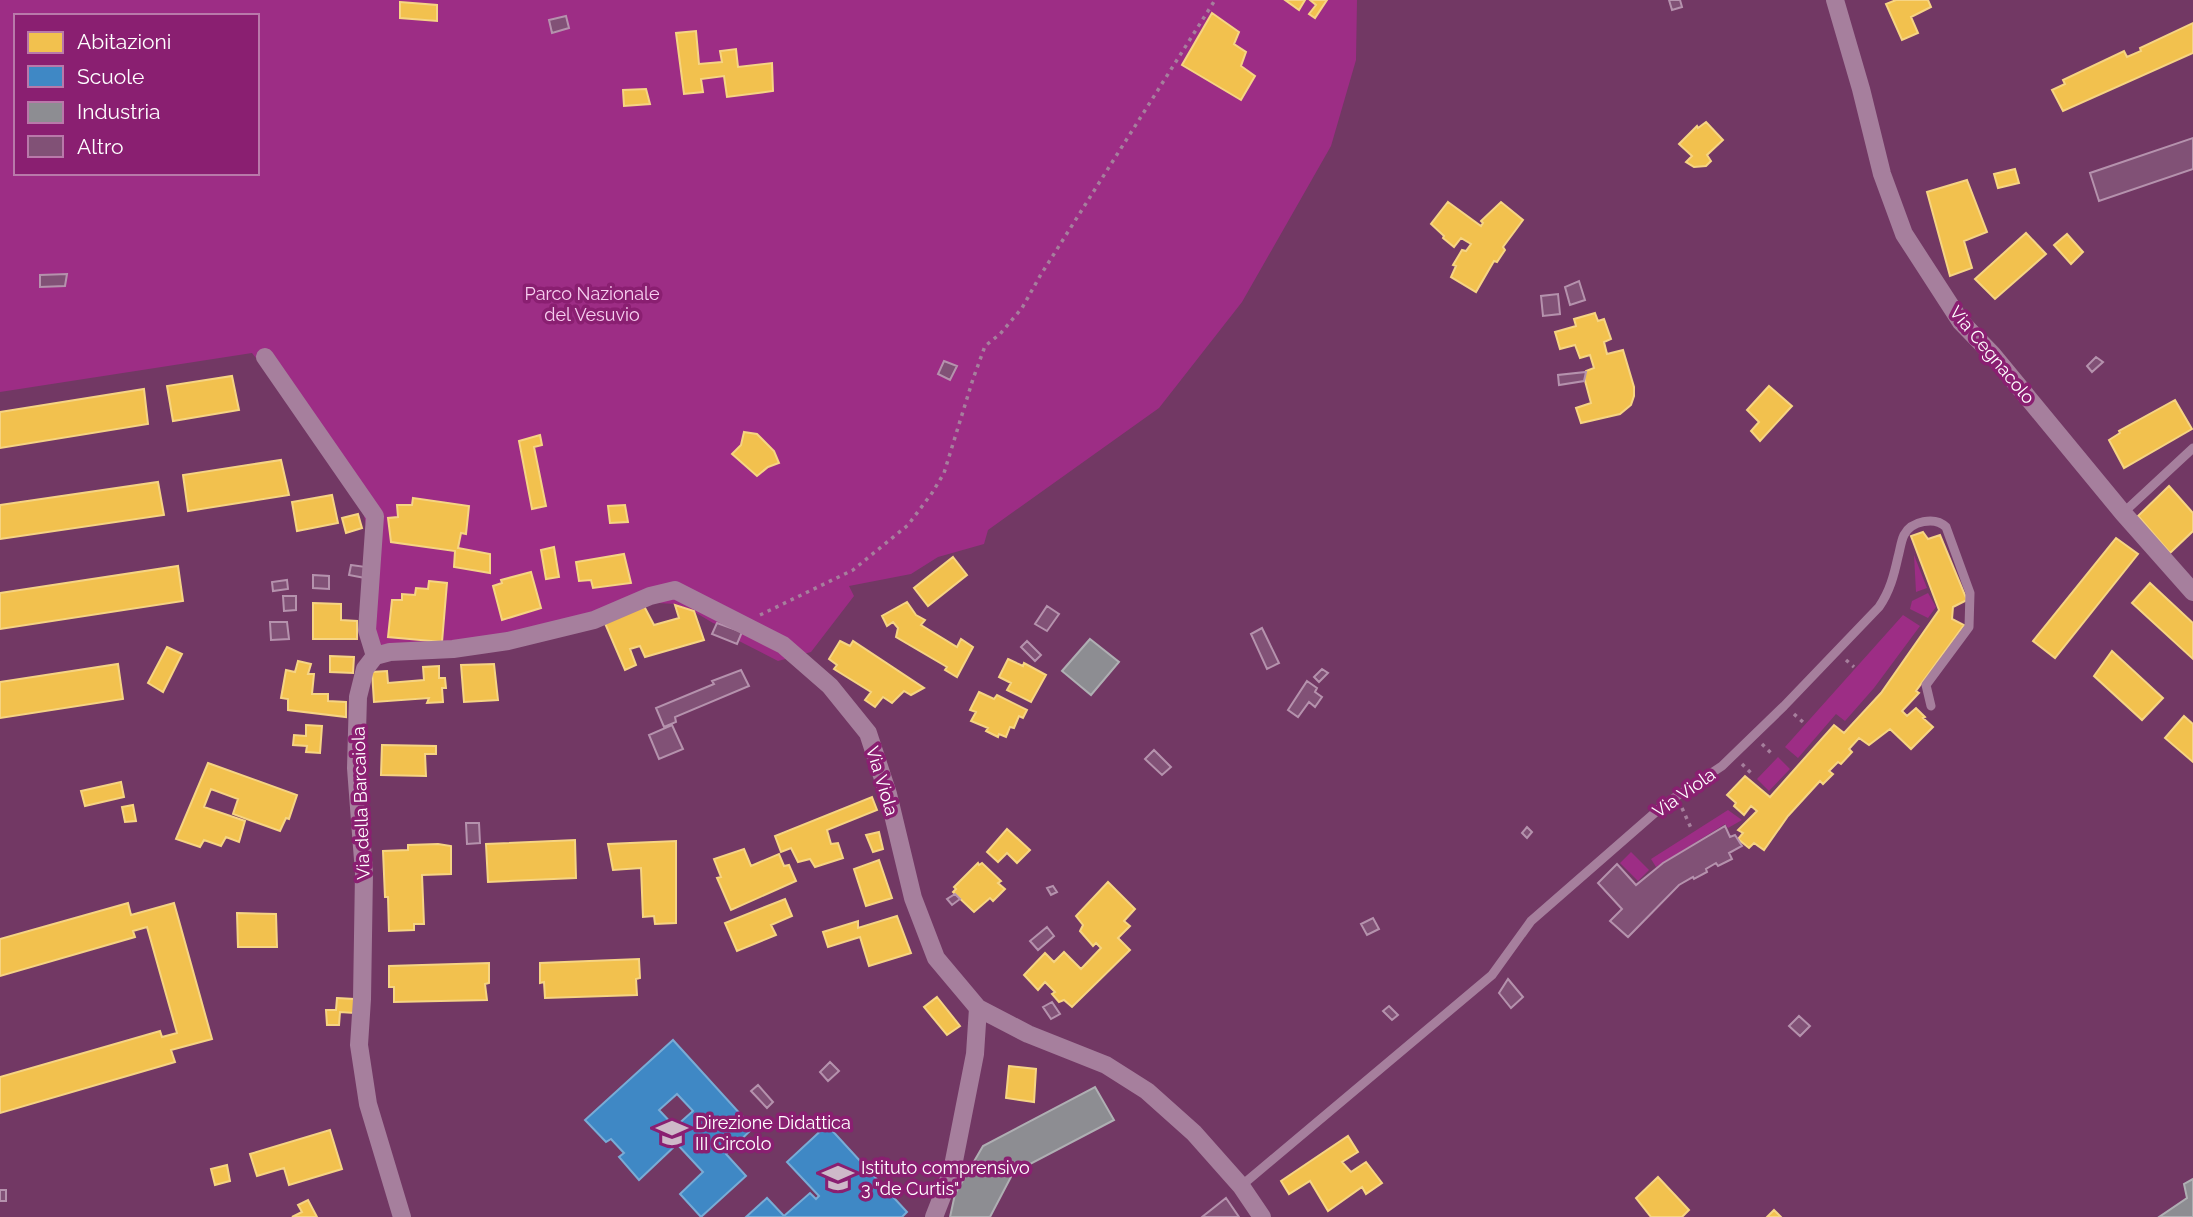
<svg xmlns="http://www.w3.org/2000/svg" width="2193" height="1217" viewBox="0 0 2193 1217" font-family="Raleway,sans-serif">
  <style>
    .green { fill: #9d2d85; fill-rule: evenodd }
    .homes { fill: #f2c14e; stroke: #f6d483; stroke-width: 2 }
    .schools { fill: #3f88c5; stroke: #79acd6; stroke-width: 2; fill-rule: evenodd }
    .industry { fill: #8d8d92; stroke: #afafb3; stroke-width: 2 }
    .building { fill: #815176; stroke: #b592ad; stroke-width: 2 }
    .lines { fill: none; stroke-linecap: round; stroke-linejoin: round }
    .path { stroke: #a67f9d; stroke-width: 3.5; stroke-dasharray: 3.5 5; stroke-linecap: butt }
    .lane { stroke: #a67f9d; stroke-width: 9 }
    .street { stroke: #a67f9d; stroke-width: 18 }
    .labels { text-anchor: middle; stroke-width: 7; stroke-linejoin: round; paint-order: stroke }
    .park-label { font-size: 18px; fill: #f8cff0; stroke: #8a1f71 }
    .street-label { font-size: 18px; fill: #fff; stroke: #8a1f71 }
    .poi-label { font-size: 18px; fill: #fff; stroke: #8a1f71; text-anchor: start }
  </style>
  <rect width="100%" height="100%" fill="#723864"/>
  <path class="green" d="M0 0H1357L1356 60 1331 146 1242 302 1159 408 988 530 984 544 938 557 911 574 849 586 854 596 811 652 778 661 739 641 741 632 713 623 693 611 676 604 657 603 428 658 364 641 376 573 363 511 295 408 252 353 0 392ZM16 16H257V173H16Z
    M1914 555 1927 588 1916 592Z
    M1928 593 1936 607 1928 618 1910 609 1912 601Z
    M1903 615 1920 626 1874 688 1845 721 1836 714 1798 758 1785 747Z
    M1778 757 1790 769 1769 791 1757 779Z
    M1728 810 1742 820 1728 828 1725 824 1656 867 1651 859Z
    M1631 852 1649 870 1638 881 1620 863Z"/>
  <path class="homes" d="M1285 0H1305L1299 10Z
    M1310 0H1327L1315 18 1309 14 1316 5Z
    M1896 0H1928L1931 7 1911 17 1918 33 1902 40 1886 4Z
    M400 2 437 5V21L400 18Z
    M1212 13 1239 32 1234 44 1246 52 1241 66 1255 76 1241 100 1182 65Z
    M2193 23V53L2063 111 2052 90 2065 84 2063 80 2124 51 2127 57 2141 51 2140 48Z
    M696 31 699 64 722 62 720 51 736 49 738 67 772 63 773 91 727 97 724 76 701 79 703 92 684 94 676 33Z
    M646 89 650 104 624 106 623 90Z
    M1706 122 1723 140 1707 155 1711 161 1706 166 1694 167 1686 162 1692 156 1679 144 1697 126 1698 128Z
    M2015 169 2019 183 1998 188 1994 174Z
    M1967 180 1987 232 1964 241 1972 268 1950 276 1927 192Z
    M1448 202 1481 226 1483 223 1481 221 1501 202 1523 220 1503 247 1505 250 1497 262 1494 261 1476 292 1451 277 1456 266 1453 265 1462 250 1466 251 1471 244 1461 238 1454 247 1443 238 1444 236 1431 224Z
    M2026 233 2046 254 1995 299 1975 279Z
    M2067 234 2083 252 2071 264 2054 245Z
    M1595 313 1598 321 1604 319 1611 339 1604 342 1607 354 1623 350 1634 387V396L1631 405 1620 414 1581 423 1576 408 1591 403 1584 377 1586 371 1594 368 1590 355 1580 358 1575 345 1560 349 1555 332 1576 326 1574 319Z
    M232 376 239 410 173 421 167 386Z
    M1769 386 1792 406 1760 441 1751 431 1759 422 1747 410Z
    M144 389 148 424 0 448V412Z
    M2175 400 2192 429 2124 468 2109 440 2120 433 2119 431Z
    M744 432 757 434 774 451 779 463 768 467 757 476 732 454 741 445Z
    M540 435 542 445 534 447 546 506 532 509 519 441Z
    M281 460 289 495 188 511 183 475Z
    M158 482 164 515 0 539V505Z
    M2169 486 2193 513V531L2170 553 2138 516Z
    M332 495 338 523 297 531 292 502Z
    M413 498 469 506 466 534 461 533 458 548 490 554V573L454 567 455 551 391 542 388 518 398 517 397 505H412Z
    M625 505 628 522 610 523 608 506Z
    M358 514 362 528 346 533 342 518Z
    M1923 532 1928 539 1940 535 1967 600 1953 607 1952 619 1964 625 1916 691 1919 693 1902 711 1907 716 1916 708 1925 717 1923 718 1933 727 1911 749 1890 729 1869 745 1859 738 1849 749 1852 752 1841 764 1838 762 1829 771 1833 774 1823 784 1820 781 1788 816 1764 850 1754 843 1749 848 1738 839 1743 833 1738 830 1757 811 1751 806 1744 815 1734 806 1736 803 1727 795 1745 776 1770 797 1834 725 1844 733 1881 693 1939 610 1911 536Z
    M2116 538 2138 554 2055 658 2033 641Z
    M554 547 559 577 546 579 541 550Z
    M624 554 631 583 593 588 591 580 579 581 576 562Z
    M953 557 967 575 928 606 914 588Z
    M178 566 183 601 0 629V593Z
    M531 572 541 608 502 620 493 586 502 583 501 580Z
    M429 581 447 583 442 642 388 637 392 600H402V594L415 595 416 588 428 589Z
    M2150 583 2193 623V659L2132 603Z
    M907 602 916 615 925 620 921 625 957 647 961 639 973 647 957 677 945 670 947 667 896 637 898 628 893 622 887 626 882 616Z
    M313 603 341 604V620L357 621V639H313Z
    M675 605 694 611 704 640 645 657 640 646 630 649 636 665 625 670 604 621 644 606 654 625 679 618Z
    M840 641 850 646 853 641 924 688 911 695 904 691 892 703 883 697 875 707 865 700 871 692 834 669 837 665 829 659Z
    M167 647 182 654 163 692 148 683Z
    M2112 651 2163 698 2142 720 2094 676Z
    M330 656 354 657 353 673 330 672Z
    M1008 659 1023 666 1024 663 1046 675 1031 702 1007 690 1011 683 999 677Z
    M298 661 311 664 308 674H314L312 694H328V701L346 702V717L288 710V699L281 698 286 670 295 672Z
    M118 664 123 699 0 718V682Z
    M494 664 498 700 464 702 461 665Z
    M439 666V678H445L446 688H442L443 702 427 703 429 698 374 702 372 672 387 671 388 683 424 680 423 667Z
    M979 692 994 699 997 695 1027 710 1023 718 1019 716 1014 728 1010 727 1006 737 999 734 998 737 986 731 988 728 971 721 976 712 970 710Z
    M2184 716 2193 724V762L2165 738Z
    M306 725 322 726 320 753 306 752 307 746 293 745 294 735 306 736Z
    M382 745 436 746V754H425L426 776 381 775Z
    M208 763 297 795 289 819 286 818 280 831 233 814 238 799 211 789 204 807 245 821 239 842 226 837 221 846 204 840 200 847 176 839Z
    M121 782 124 797 85 806 81 791Z
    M872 797 877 810 827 830 831 844 838 843 843 858 815 867 810 859 798 862 791 848 781 852 775 836Z
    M133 805 136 821 125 822 122 807Z
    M1007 829 1030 850 1017 863 1007 853 998 862 987 852Z
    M879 832 883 849 873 852 866 835Z
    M575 840 576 878 488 882 486 844Z
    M676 841V923L655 924 654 916 643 917 641 868 613 870 608 844Z
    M438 844 451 846V874L422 875 424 924H414V930L389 931 388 897H385L383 851 408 850V845Z
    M744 849 751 866 779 854 784 866 789 865 796 881 731 910 717 878 721 877 714 859Z
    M879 860 892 898 866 906 854 869Z
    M978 863 979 865 982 863 1001 881 998 883 1005 889 993 901 990 898 974 912 953 892 956 889 954 887Z
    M1108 882 1135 909 1124 921 1130 926 1118 938 1130 950 1072 1007 1064 1000 1059 1002 1052 994 1055 992 1045 982 1038 990 1024 975 1045 953 1054 962 1064 952 1081 969 1101 948 1096 943 1093 946 1080 931 1083 925 1076 916Z
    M785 899 792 916 771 925 776 935 737 951 725 923Z
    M128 903 131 915 174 903 212 1039 171 1050 175 1062 0 1113V1077L160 1031 162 1037 177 1033 147 927 133 931 135 937 0 976V939Z
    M237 913 276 914 277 947H238Z
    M897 916 911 953 869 966 860 937 828 947 823 932 858 921V928Z
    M639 959 640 978 636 979 637 995 545 998 544 982 540 983V963Z
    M489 963V983L485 984 487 1000 394 1002V987H389V966Z
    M937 997 960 1026 947 1035 924 1007Z
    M337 998 354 999V1013L340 1012 339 1025H327L326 1010H336Z
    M1009 1066 1036 1069 1034 1102 1006 1098Z
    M330 1130 342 1169 289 1185 284 1168 257 1176 250 1154Z
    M1348 1136 1358 1152 1342 1162 1351 1172 1366 1162 1382 1183 1366 1194 1362 1187 1328 1211 1310 1181 1289 1194 1281 1181Z
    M227 1165 230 1181 215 1185 211 1169Z
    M1658 1177 1689 1210 1682 1217H1651L1636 1198Z
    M308 1200 317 1217H292L302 1212 298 1205Z
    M1774 1210 1781 1217H1767Z"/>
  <path class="schools" d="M673 1040 753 1128 726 1154 746 1176 701 1217 680 1194 703 1172 677 1144 639 1180 619 1157 624 1153 611 1139 606 1142 585 1120ZM677 1094 693 1111 675 1127 659 1110Z
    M827 1125 907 1212 902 1217H746L767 1198 784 1216 810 1193 816 1199 819 1196 787 1162Z"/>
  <path class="industry" d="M1090 639 1119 662 1091 695 1062 671Z
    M1095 1087 1114 1120 1013 1173 990 1217H950L955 1194 983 1146Z
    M2193 1179V1217H2159L2187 1198 2184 1184Z"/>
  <path class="building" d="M1669 0H1680L1682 7 1672 10Z
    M566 16 569 28 552 33 549 20Z
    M2193 138V169L2099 201 2090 173Z
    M67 274 65 286 40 287V275Z
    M1579 281 1585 300 1570 305 1565 287Z
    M1558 294 1560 314 1543 316 1541 296Z
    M2096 357 2103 362 2092 372 2087 366Z
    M944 361 957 366 950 380 938 374Z
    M1586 372 1584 381 1559 385 1558 375Z
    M351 565 366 567 365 578 349 575Z
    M313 575 329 576V589L313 588Z
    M287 580 288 589 273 591 272 582Z
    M283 596H296V610L284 611Z
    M1047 606 1059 614 1047 631 1035 624Z
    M270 622H287L289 639 271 640Z
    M717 623 742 632 737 644 712 634Z
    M1262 628 1279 663 1267 669 1251 634Z
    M1027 641 1041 655 1035 661 1021 647Z
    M1322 669 1328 673 1319 682 1314 677Z
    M741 670 749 686 675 717 676 722 664 727 656 708 714 684 712 681Z
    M1307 681 1317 688 1315 692 1322 697 1315 707 1309 702 1298 717 1288 710Z
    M672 725 683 749 659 759 649 735Z
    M1154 750 1171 767 1162 775 1145 759Z
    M466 823H479L480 843 467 844Z
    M1725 826 1730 837 1735 835 1742 846 1729 853 1732 859 1718 866 1716 863 1706 869 1707 872 1694 879 1693 877 1679 885 1628 937 1610 921 1622 909 1598 883 1617 864 1636 885 1663 863Z
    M1527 827 1532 832 1527 838 1522 833Z
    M1053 886 1057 892 1051 895 1047 888Z
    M955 894 960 899 952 905 947 899Z
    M1373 918 1379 929 1367 935 1361 924Z
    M1047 927 1054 936 1038 950 1030 941Z
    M1508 979 1523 997 1511 1008 1499 993Z
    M1052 1002 1060 1014 1051 1019 1043 1007Z
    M1389 1006 1398 1015 1392 1020 1383 1011Z
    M1799 1016 1810 1026 1800 1036 1789 1026Z
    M830 1062 839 1071 828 1081 820 1072Z
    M758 1085 773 1102 767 1108 751 1091Z
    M0 1190H6V1201H0Z
    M1226 1198 1239 1217H1202Z"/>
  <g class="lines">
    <path class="path" d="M760 615 853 570 908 525 932 493 944 473 973 379 985 346 1000 334 1022 308 1040 276 1215 0
      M1846 660 1854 667
      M1794 714 1805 724
      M1762 744 1774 756
      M1742 764 1751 773
      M1682 808 1691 828"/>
    <path class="lane" d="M2123 513 2193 448
      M1241 1186 1492 975 1531 921 1665 804 1722 766 1784 706 1879 607C1890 591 1894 575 1898 557 1900 550 1901 541 1904 535 1911 521 1935 516 1946 527L1970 593 1969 627 1926 685 1931 706"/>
    <path class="street" d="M1835 0 1861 89 1882 174 1904 234 1961 322 1992 354 2123 513 2193 592
      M265 357 375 516 367 630 375 656
      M402 1217 368 1104 359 1045 362 999 364 873 356 768 358 697 365 669 375 656 390 652 453 649 508 641 594 620 650 596 675 590 783 645 830 686 868 733 888 794 913 898 936 958 978 1008 1028 1034 1106 1065 1147 1091 1194 1133 1241 1186 1262 1217
      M934 1217 952 1171 975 1054 978 1008"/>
  </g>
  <defs>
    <symbol id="school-bare" viewBox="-9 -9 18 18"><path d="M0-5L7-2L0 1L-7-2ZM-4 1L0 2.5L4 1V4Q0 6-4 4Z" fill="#ceb9c9" stroke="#8a1f71" stroke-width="2.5" paint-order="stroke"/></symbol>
  </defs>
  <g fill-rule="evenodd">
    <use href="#school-bare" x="650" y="1111" width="44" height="44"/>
    <use href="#school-bare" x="816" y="1156" width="44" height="44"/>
  </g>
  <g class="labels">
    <g class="park-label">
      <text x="592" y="300">Parco Nazionale<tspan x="592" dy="21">del Vesuvio</tspan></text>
    </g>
    <g class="street-label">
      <text transform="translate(1992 355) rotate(50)" y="6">Via Cegnacolo</text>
      <text transform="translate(882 781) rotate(73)" y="6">Via Viola</text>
      <text transform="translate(1684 793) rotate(-35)" y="6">Via Viola</text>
      <text transform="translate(361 803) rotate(-92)" y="6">Via della Barcaiola</text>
    </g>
    <g class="poi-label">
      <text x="695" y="1129">Direzione Didattica<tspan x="695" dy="21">III Circolo</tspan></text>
      <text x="861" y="1174">Istituto comprensivo<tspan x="861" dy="21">3 "de Curtis"</tspan></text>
    </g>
  </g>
  <rect x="14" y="14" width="245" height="161" fill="#8a1f71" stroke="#b979aa" stroke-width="2"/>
  <rect x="28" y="32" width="35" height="21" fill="#f2c14e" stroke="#b979aa" stroke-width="2"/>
  <text x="77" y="49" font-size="21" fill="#ffffff">Abitazioni</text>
  <rect x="28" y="66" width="35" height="21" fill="#3f88c5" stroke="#b979aa" stroke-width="2"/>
  <text x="77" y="84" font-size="21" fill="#ffffff">Scuole</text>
  <rect x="28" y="102" width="35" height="21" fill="#8d8d92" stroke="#b979aa" stroke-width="2"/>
  <text x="77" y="119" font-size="21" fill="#ffffff">Industria</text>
  <rect x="28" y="136" width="35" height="21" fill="#815176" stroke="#b979aa" stroke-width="2"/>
  <text x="77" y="154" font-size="21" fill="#ffffff">Altro</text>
</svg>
